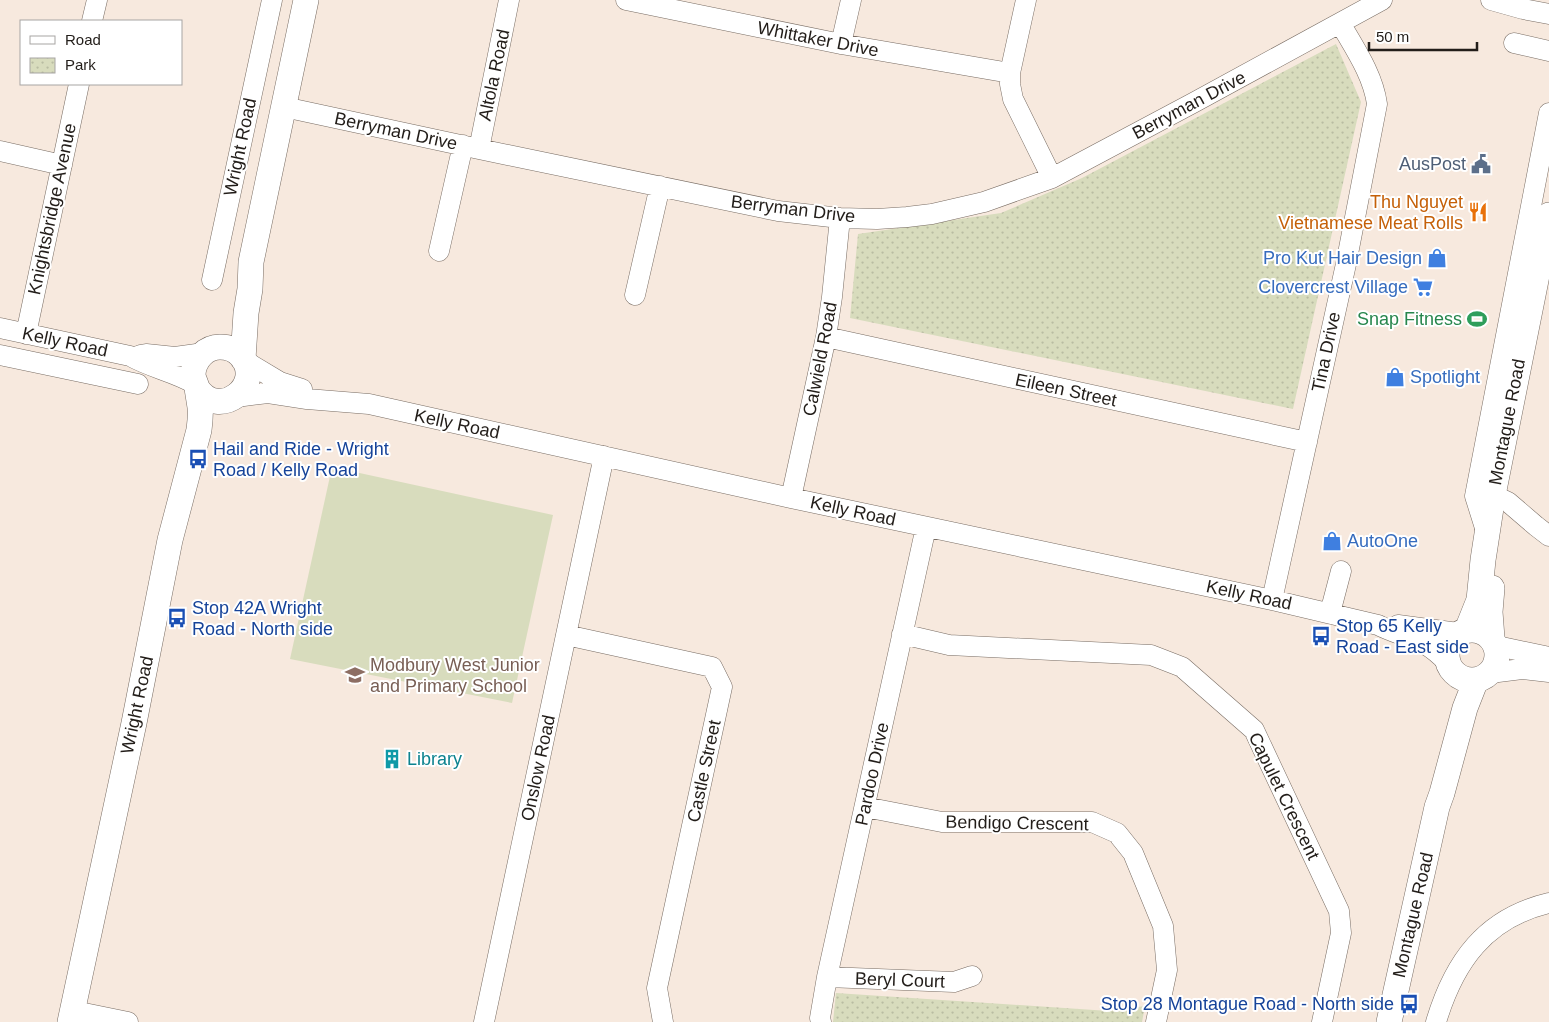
<svg xmlns="http://www.w3.org/2000/svg" width="1549" height="1022" viewBox="0 0 1549 1022" font-family="Arial,sans-serif">
  <style>
    .park { fill: url(#park-dots) }
    .pitch { fill: #d8dcbd }
    .lines { fill: none; stroke-linecap: round; stroke-linejoin: round }
    .minor-casing { stroke: #786c63; stroke-width: 21 }
    .major-casing { stroke: #786c63; stroke-width: 26 }
    .minor { stroke: #fff; stroke-width: 20 }
    .major { stroke: #fff; stroke-width: 25 }
    .labels { text-anchor: middle; stroke-width: 4; stroke-linejoin: round; paint-order: stroke }
    .street-label { font-size: 18px; fill: #221d19; stroke: #fff }
    .service-label { font-size: 18px; fill: #4e5e75; stroke: #fff; text-anchor: end }
    .food-label { font-size: 18px; fill: #c56008; stroke: #fff; text-anchor: end }
    .shop-label { font-size: 18px; fill: #366cbe; stroke: #fff; text-anchor: end }
    .leisure-label { font-size: 18px; fill: #27864d; stroke: #fff; text-anchor: end }
    .transit-label { font-size: 18px; fill: #164399; stroke: #fff; text-anchor: start }
    .education-label { font-size: 18px; fill: #785e54; stroke: #fff; text-anchor: start }
    .culture-label { font-size: 18px; fill: #0d838f; stroke: #fff; text-anchor: start }
  </style>
  <defs>
    <pattern id="park-dots" width="8" height="8" patternUnits="userSpaceOnUse" patternTransform="scale(1.25)"><rect width="8" height="8" fill="#d8dcbd"/><path d="M2 2h.1M6 6h.1" fill="none" stroke="#b9bca2" stroke-width="1.8" stroke-linecap="round"/></pattern>
  </defs>
  <rect width="100%" height="100%" fill="#f7e9de"/>
  <path class="park" d="M1336 44 1361 102 1293 409 850 318 858 234 1001 213 1082 178Z
    M836 993 1109 1011 1145 1006 1142 1022H833Z"/>
  <path class="pitch" d="M332 467 553 515 512 703 290 659Z"/>
  <g class="lines">
    <defs>
      <path id="minor" d="M626 0 841 44 1010 73
        M1026 0 1010 73V84L1013 99 1052 178
        M1491 0 1523 9 1549 14
        M92 21 97 0
        M1514 43 1549 51
        M841 44 851 0
        M284 107 479 149 778 211 840 218 877 219 907 217 932 214 984 202 1052 178 1193 103 1382 0
        M479 149 509 0
        M0 151 62 165
        M439 251 463 145
        M212 280 272 0
        M635 295 660 186
        M0 328 130 356C151 368 175 372 195 384
        M26 334 79 84
        M826 337 1307 442
        M0 355 138 384
        M140 355 146 354 175 357 204 353
        M245 361 280 382 302 389
        M236 397 268 393 307 399 369 404 791 498 1272 600 1378 625C1394 633 1411 637 1426 645 1435 650 1441 656 1448 663
        M1493 495 1508 502 1536 526 1549 536
        M791 498 826 337 832 297 840 218
        M1486 531 1475 496 1549 113
        M1272 600 1346 264 1377 104C1373 75 1355 49 1340 23
        M1330 613 1341 571
        M1398 625 1458 633
        M902 634 949 645 1151 655 1182 667 1254 730 1339 911 1341 933 1322 1022
        M566 635 712 667 722 687 657 988 663 1022
        M1497 646 1549 657
        M1490 673 1522 669 1549 672
        M865 807 942 822H1092L1117 833 1133 853 1163 926 1167 970 1156 1022
        M827 977 954 982 972 976
        M84 1013 128 1022
        M484 1022 604 456
        M821 1022 820 1018 827 977 926 527
        M1436 1022C1454 962 1485 918 1549 903"/>
      <path id="major" d="M243 359 246 313 250 289 251 262 306 0
        M1492 588 1490 612 1492 638
        M1447 655a25 25 0 1 1 50 0a25 25 0 1 1-50 0Z
        M1467 630 1479 600 1483 560 1493 495 1549 215
        M70 1022 134 723 170 540 199 430C200 422 201 415 200 407 199 401 198 394 197 388 196 383 193 379 193 374 194 359 206 347 220 347 228 347 236 350 241 356 266 384 219 422 197 388
        M1389 1022 1437 807 1442 793 1465 708 1476 680"/>
    </defs>
    <use href="#minor" class="minor-casing"/>
    <use href="#major" class="major-casing"/>
    <use href="#minor" class="minor"/>
    <use href="#major" class="major"/>
  </g>
  <defs>
    <symbol id="civic-bare" viewBox="-9 -9 18 18"><path d="M-.6-6.5H3V-4.5H.6V-3L4-1V1h2V6H-6V1h2V-1L-.6-3ZM-1.2 2.5V6h2.4V2.5Z" fill="#5c6f8a" stroke="#fff" stroke-width="2.5" paint-order="stroke"/></symbol>
    <symbol id="restaurant-bare" viewBox="-9 -9 18 18"><path d="M-5-6h1v4h1v-4h1v4h1v-4h1v5L-1.5 .5V6h-2V.5L-5-1ZM5-6V6H3V1.5H1.5Q1.5-4 5-6Z" fill="#e8710a" stroke="#fff" stroke-width="2.5" paint-order="stroke"/></symbol>
    <symbol id="shop-bare" viewBox="-9 -9 18 18"><path d="M-5-2.5h2.3a2.7 3.5 0 0 1 5.4 0H5L5.5 6h-11ZM-1.5-2.5h3a1.5 2.3 0 0 0-3 0Z" fill="#3f7fe0" stroke="#fff" stroke-width="2.5" paint-order="stroke"/></symbol>
    <symbol id="supermarket-bare" viewBox="-9 -9 18 18"><path d="M-6-5.5h2.5l.6 2H6L4.5 2H-2.5L-4.4-4H-6ZM-1.5 3.2a1.3 1.3 0 1 0 .1 0ZM3 3.2a1.3 1.3 0 1 0 .1 0Z" fill="#3f7fe0" stroke="#fff" stroke-width="2.5" paint-order="stroke"/></symbol>
    <symbol id="stadium-bare" viewBox="-9 -9 18 18"><path d="M0-5a6.5 5 0 1 0 0 10a6.5 5 0 1 0 0-10ZM-3.5-1.8h7v3.6h-7Z" fill="#2e9e5b" stroke="#fff" stroke-width="2.5" paint-order="stroke"/></symbol>
    <symbol id="bus-bare" viewBox="-9 -9 18 18"><path d="M-5-6H5V4H4V6H2V4H-2V6H-4V4H-5ZM-3.5-4V0h7V-4ZM-3.5 1.2v1.5H-2V1.2ZM2 1.2v1.5H3.5V1.2Z" fill="#1a4fb4" stroke="#fff" stroke-width="2.5" paint-order="stroke"/></symbol>
    <symbol id="school-bare" viewBox="-9 -9 18 18"><path d="M0-5L7-2L0 1L-7-2ZM-4 1L0 2.5L4 1V4Q0 6-4 4Z" fill="#8d6e63" stroke="#fff" stroke-width="2.5" paint-order="stroke"/></symbol>
    <symbol id="building-bare" viewBox="-9 -9 18 18"><path d="M-4-6H4V6H1V3H-1V6H-4ZM-2.5-4.3h1.7v1.8h-1.7ZM.8-4.3h1.7v1.8H.8ZM-2.5-1h1.7V.8h-1.7ZM.8-1h1.7V.8H.8Z" fill="#0f9aa8" stroke="#fff" stroke-width="2.5" paint-order="stroke"/></symbol>
  </defs>
  <g fill-rule="evenodd">
    <use href="#civic-bare" x="1467" y="150" width="28" height="28"/>
    <use href="#restaurant-bare" x="1464" y="198" width="28" height="28"/>
    <use href="#shop-bare" x="1423" y="244" width="28" height="28"/>
    <use href="#supermarket-bare" x="1409" y="273" width="28" height="28"/>
    <use href="#stadium-bare" x="1463" y="305" width="28" height="28"/>
    <use href="#shop-bare" x="1381" y="363" width="28" height="28"/>
    <use href="#bus-bare" x="184" y="445" width="28" height="28"/>
    <use href="#shop-bare" x="1318" y="527" width="28" height="28"/>
    <use href="#bus-bare" x="163" y="604" width="28" height="28"/>
    <use href="#bus-bare" x="1307" y="622" width="28" height="28"/>
    <use href="#school-bare" x="341" y="661" width="28" height="28"/>
    <use href="#building-bare" x="378" y="745" width="28" height="28"/>
    <use href="#bus-bare" x="1395" y="990" width="28" height="28"/>
  </g>
  <g class="labels">
    <g class="street-label">
      <text transform="translate(818 39) rotate(11)" y="6">Whittaker Drive</text>
      <text transform="translate(494 75) rotate(-78)" y="6">Altola Road</text>
      <text transform="translate(1189 105) rotate(-28)" y="6">Berryman Drive</text>
      <text transform="translate(396 131) rotate(12)" y="6">Berryman Drive</text>
      <text transform="translate(240 147) rotate(-78)" y="6">Wright Road</text>
      <text transform="translate(52 209) rotate(-78)" y="6">Knightsbridge Avenue</text>
      <text transform="translate(793 209) rotate(7)" y="6">Berryman Drive</text>
      <text transform="translate(65 342) rotate(12)" y="6">Kelly Road</text>
      <text transform="translate(1326 352) rotate(-78)" y="6">Tina Drive</text>
      <text transform="translate(820 359) rotate(-79)" y="6">Calwield Road</text>
      <text transform="translate(1066 390) rotate(12)" y="6">Eileen Street</text>
      <text transform="translate(1507 422) rotate(-79)" y="6">Montague Road</text>
      <text transform="translate(457 424) rotate(12)" y="6">Kelly Road</text>
      <text transform="translate(853 511) rotate(12)" y="6">Kelly Road</text>
      <text transform="translate(1249 595) rotate(12)" y="6">Kelly Road</text>
      <text transform="translate(137 705) rotate(-78)" y="6">Wright Road</text>
      <text transform="translate(538 768) rotate(-78)" y="6">Onslow Road</text>
      <text transform="translate(704 771) rotate(-78)" y="6">Castle Street</text>
      <text transform="translate(872 774) rotate(-78)" y="6">Pardoo Drive</text>
      <text transform="translate(1284 796) rotate(64)" y="6">Capulet Crescent</text>
      <text transform="translate(1017 823) rotate(1)" y="6">Bendigo Crescent</text>
      <text transform="translate(1413 915) rotate(-77)" y="6">Montague Road</text>
      <text transform="translate(900 980) rotate(2)" y="6">Beryl Court</text>
    </g>
    <g class="service-label">
      <text x="1466" y="170">AusPost</text>
    </g>
    <g class="food-label">
      <text x="1463" y="208">Thu Nguyet<tspan x="1463" dy="21">Vietnamese Meat Rolls</tspan></text>
    </g>
    <g class="shop-label">
      <text x="1422" y="264">Pro Kut Hair Design</text>
      <text x="1408" y="293">Clovercrest Village</text>
      <text x="1410" y="383" text-anchor="start">Spotlight</text>
      <text x="1347" y="547" text-anchor="start">AutoOne</text>
    </g>
    <g class="leisure-label">
      <text x="1462" y="325">Snap Fitness</text>
    </g>
    <g class="transit-label">
      <text x="213" y="455">Hail and Ride - Wright<tspan x="213" dy="21">Road / Kelly Road</tspan></text>
      <text x="192" y="614">Stop 42A Wright<tspan x="192" dy="21">Road - North side</tspan></text>
      <text x="1336" y="632">Stop 65 Kelly<tspan x="1336" dy="21">Road - East side</tspan></text>
      <text x="1394" y="1010" text-anchor="end">Stop 28 Montague Road - North side</text>
    </g>
    <g class="education-label">
      <text x="370" y="671">Modbury West Junior<tspan x="370" dy="21">and Primary School</tspan></text>
    </g>
    <g class="culture-label">
      <text x="407" y="765">Library</text>
    </g>
  </g>
  <rect x="20" y="20" width="162" height="65" fill="#ffffff" stroke="#a7a5a3"/>
  <rect x="30" y="36" width="25" height="8" fill="#ffffff" stroke="#a7a5a3"/>
  <text x="65" y="45" font-size="15" fill="#221d19">Road</text>
  <rect x="30" y="58" width="25" height="15" fill="url(#park-dots)" stroke="#a7a5a3"/>
  <text x="65" y="70" font-size="15" fill="#221d19">Park</text>
  <path d="M1369 42v8h108v-8" fill="none" stroke="#221d19" stroke-width="2.5"/>
  <text x="1376" y="42" font-size="15" fill="#221d19" stroke="#ffffff" stroke-width="4" paint-order="stroke">50 m</text>
</svg>
